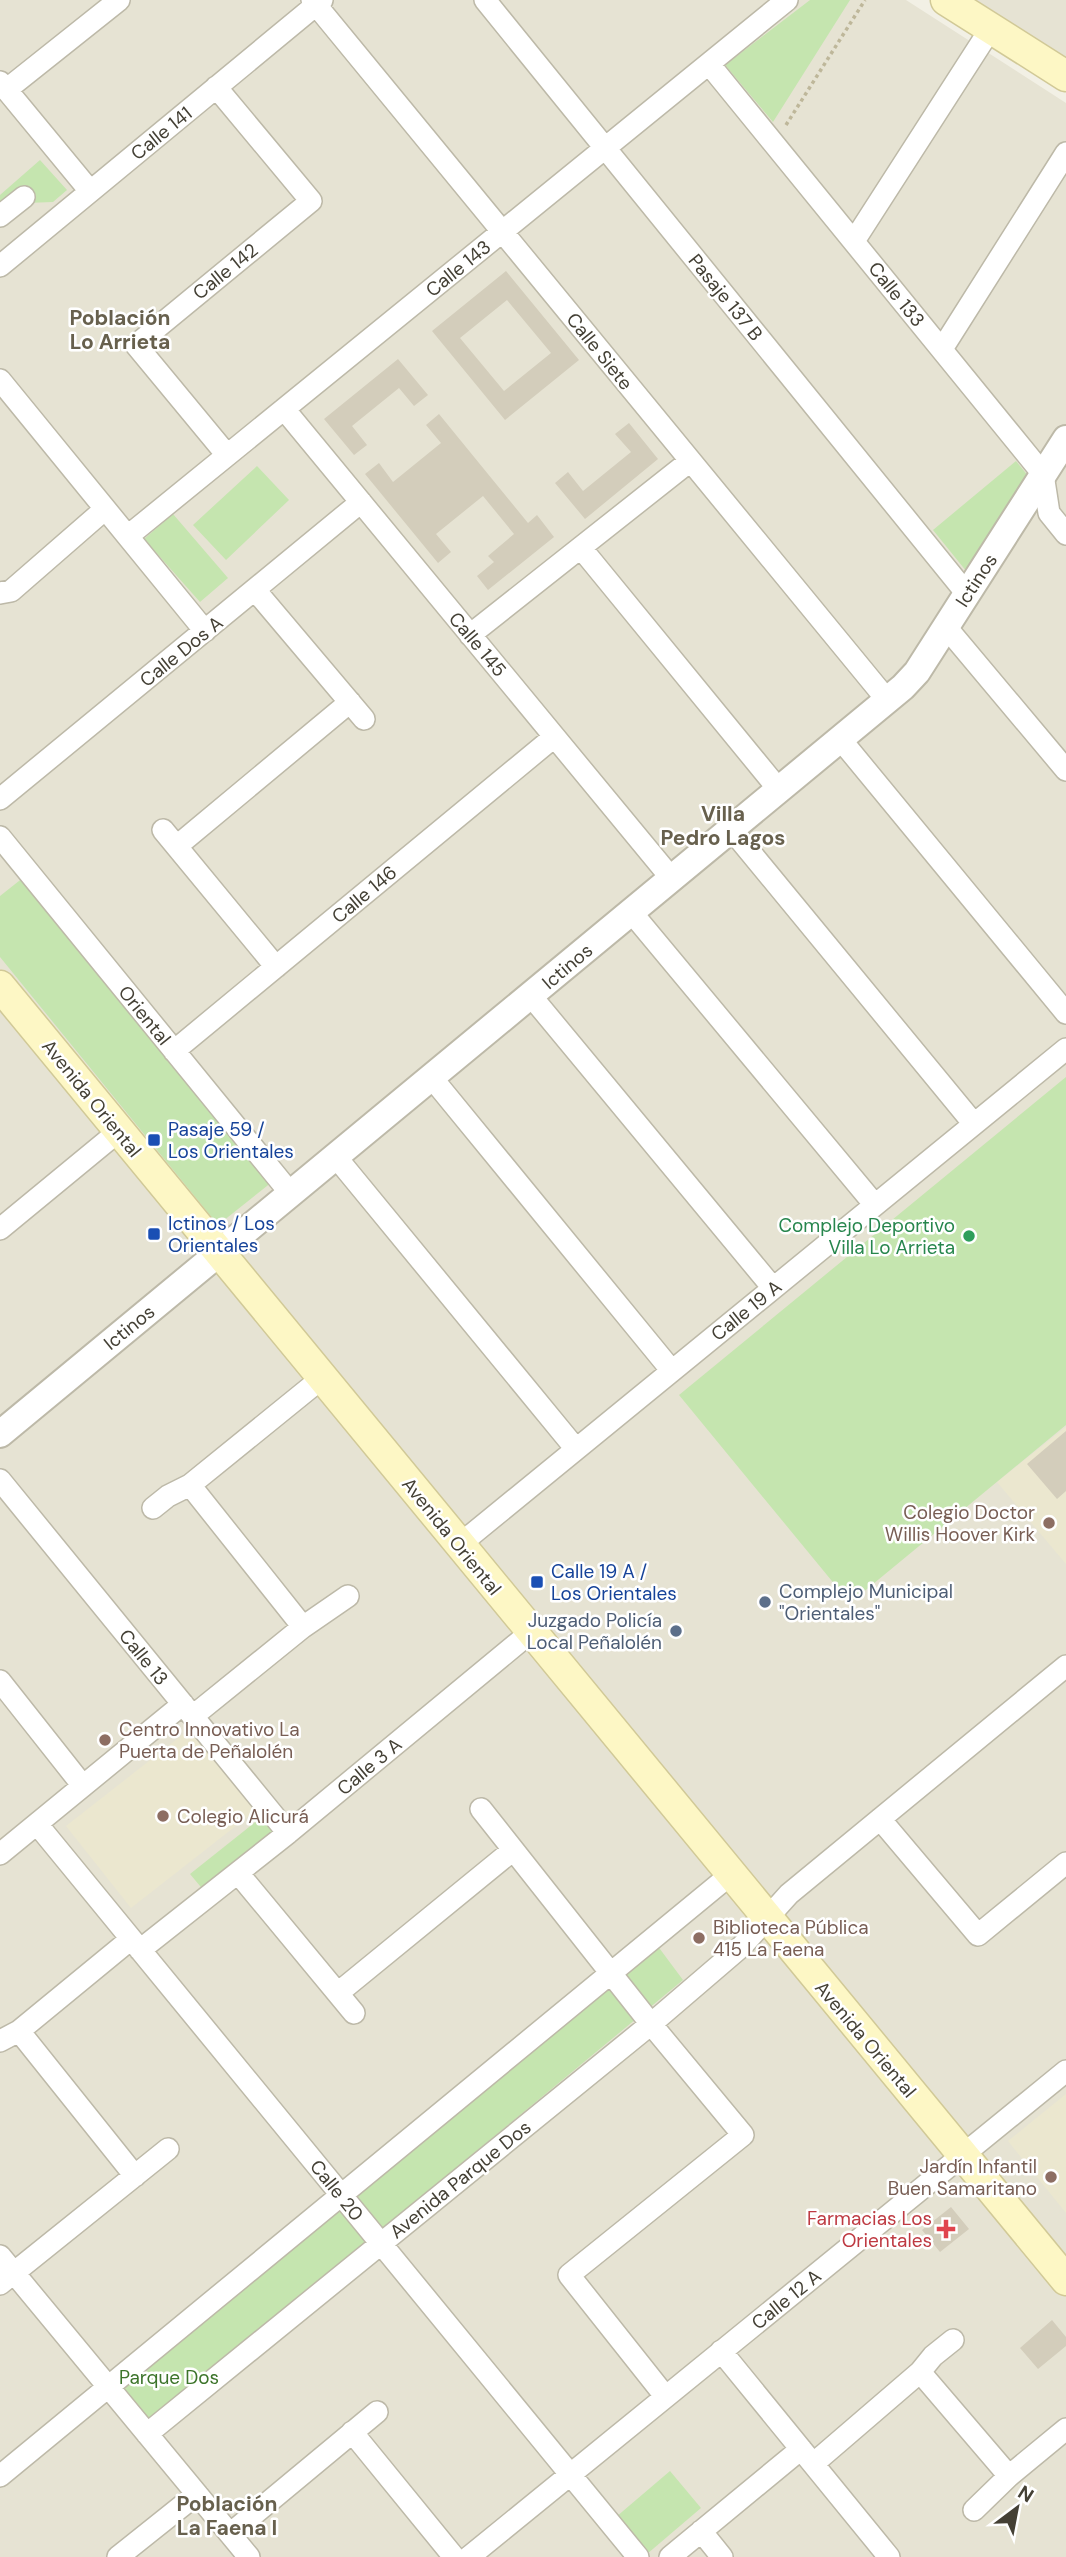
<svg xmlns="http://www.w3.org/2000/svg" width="1066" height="2557" viewBox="0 0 1066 2557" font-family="'DM Sans',sans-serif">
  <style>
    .residential { fill: #e6e3d3 }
    .education { fill: #ebe7cf }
    .green { fill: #c5e5af }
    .building { fill: #d3cdbb; fill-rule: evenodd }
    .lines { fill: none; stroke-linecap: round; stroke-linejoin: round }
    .minor-casing { stroke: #bdb9a8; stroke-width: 24 }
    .tertiary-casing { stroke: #bdb9a8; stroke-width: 30 }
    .secondary-casing { stroke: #d1c997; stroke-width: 33 }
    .path { stroke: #beb79a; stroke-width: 3.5; stroke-dasharray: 3.5 3.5; stroke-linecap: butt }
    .minor { stroke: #fff; stroke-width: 21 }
    .tertiary { stroke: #fff; stroke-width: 26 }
    .secondary { stroke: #fdf7c5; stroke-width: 30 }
    .transit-dot { fill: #1a4fb4; stroke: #fff; stroke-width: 2.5 }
    .leisure-dot { fill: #2e9e5b; stroke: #fff; stroke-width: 2.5 }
    .education-dot { fill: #8d6e63; stroke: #fff; stroke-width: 2.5 }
    .service-dot { fill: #5c6f8a; stroke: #fff; stroke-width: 2.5 }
    .health-dot { fill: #e0444e; stroke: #fff; stroke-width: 2.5 }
    .labels { text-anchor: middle; stroke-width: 5; stroke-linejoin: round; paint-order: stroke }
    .street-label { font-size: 19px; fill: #444035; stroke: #fff }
    .transit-label { font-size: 19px; fill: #164399; stroke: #fff; text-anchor: start }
    .leisure-label { font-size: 19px; fill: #27864d; stroke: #fff; text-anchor: end }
    .education-label { font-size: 19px; fill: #785e54; stroke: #fff; text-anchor: start }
    .service-label { font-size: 19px; fill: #4e5e75; stroke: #fff; text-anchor: start }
    .health-label { font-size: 19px; fill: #be3a42; stroke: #fff; text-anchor: end }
    .park-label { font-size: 19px; fill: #3c742a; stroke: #fff }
    .neighbourhood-label { font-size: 21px; font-weight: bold; fill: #67604d; stroke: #fff }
  </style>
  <rect width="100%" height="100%" fill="#f2f0e5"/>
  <path class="residential" d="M0 0H906L1066 103V2557H0Z
    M968 0H1066V62Z"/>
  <path class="education" d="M1066 1427V1564L997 1482Z
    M195 1725 260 1807 131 1908 66 1826Z
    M1066 2094V2213L1008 2141Z"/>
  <path class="green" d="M810 0H850L773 122 725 65Z
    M40 160 67 190 53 202 0 204V195Z
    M1016 461 1029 477 971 577 933 530Z
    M257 466 289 500 226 560 193 525Z
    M173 514 228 578 200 602 144 539Z
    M24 877 272 1182 218 1225 0 957V896Z
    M1066 1077V1425L850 1603 679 1395Z
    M264 1815 278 1833 205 1892 190 1874Z
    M657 1945 683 1980 146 2425 118 2389Z
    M670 2471 701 2508 647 2554 616 2517Z"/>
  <path class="building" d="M506 271 579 360 505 420 432 331ZM507 300 551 353 504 391 460 338Z
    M398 359 428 395 414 406 399 388 352 426 367 445 354 455 324 419Z
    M439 414 528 523 537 515 554 537 488 590 477 576 494 562 488 556 514 534 483 496 436 534 451 552 438 563 365 474 379 463 393 482 441 443 426 425Z
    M629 423 658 459 585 519 555 483 568 472 583 491 631 452 615 434Z
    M1066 1431V1491L1057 1499 1027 1464Z
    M951 2207 969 2229 940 2252 922 2230Z
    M1052 2320 1066 2337V2346L1038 2369 1020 2348Z"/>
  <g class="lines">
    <defs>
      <path id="minor" d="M312 0 888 701
        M485 0 967 594
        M709 64 1043 474 1049 513 1066 534
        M0 82 90 191
        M216 87 311 201 136 345 227 455
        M6 90 119 0
        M0 216 24 197
        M854 241 991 28
        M0 266 322 0
        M942 349 1066 153
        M0 380 205 631
        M284 409 672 879
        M128 536 787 0
        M581 548 780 791
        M255 590 364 719
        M0 593 11 591 104 510
        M946 627 1066 770
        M470 635 690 461
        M841 740 1066 1013
        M0 799 361 502
        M163 830 276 967
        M732 830 974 1124
        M0 837 291 1194
        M177 846 350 702
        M632 913 875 1205
        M531 996 773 1288
        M174 1051 554 737
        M432 1078 672 1371
        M336 1157 576 1449
        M0 1229 119 1131
        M0 1480 288 1833
        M190 1485 303 1627
        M153 1508 168 1496 190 1485 322 1378
        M459 1545 1066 1049
        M0 1681 83 1786
        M193 1716 303 1627 348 1596
        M481 1809 651 2024 743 2135 569 2275 665 2396
        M880 1819 978 1935 1066 1863
        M37 1824 638 2557
        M0 1854 183 1704
        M238 1873 354 2013
        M140 1950 288 1833 531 1632
        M338 1993 513 1850
        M19 2031 135 2176
        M0 2041 19 2031 131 1939
        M0 2256 249 2557
        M0 2284 168 2149
        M721 2351 889 2557
        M920 2372 1009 2476
        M352 2432 454 2557
        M147 2434 651 2024 742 1946 789 1894 1066 1666
        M813 2464 920 2372 933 2356 953 2340
        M0 2476 730 1875
        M974 2510 1009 2476 1066 2429
        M701 2531 722 2557
        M230 2534 377 2412
        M118 2557 197 2494
        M469 2557 1066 2071
        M670 2557 801 2449"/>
      <path id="tertiary" d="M0 1434 903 687 917 672 1066 439"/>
      <path id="secondary" d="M946 0 1066 76
        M0 986 1066 2280"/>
    </defs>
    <use href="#minor" class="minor-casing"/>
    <use href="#tertiary" class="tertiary-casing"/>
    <use href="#secondary" class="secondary-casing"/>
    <path class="path" d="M786 125 865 0"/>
    <use href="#minor" class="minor"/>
    <use href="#tertiary" class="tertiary"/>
    <use href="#secondary" class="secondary"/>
  </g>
  <g class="transit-dot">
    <rect x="147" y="1133" width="14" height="14" rx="3.5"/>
    <rect x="147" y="1227" width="14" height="14" rx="3.5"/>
    <rect x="530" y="1575" width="14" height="14" rx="3.5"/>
  </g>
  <circle class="leisure-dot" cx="969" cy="1236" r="7"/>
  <g class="education-dot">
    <circle cx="1049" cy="1523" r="7"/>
    <circle cx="105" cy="1740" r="7"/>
    <circle cx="163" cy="1816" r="7"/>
    <circle cx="699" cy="1938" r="7"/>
    <circle cx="1051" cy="2177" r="7"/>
  </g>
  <g class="service-dot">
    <circle cx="765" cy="1602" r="7"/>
    <circle cx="676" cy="1631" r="7"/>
  </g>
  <path class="health-dot" d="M942.5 2218.5h7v7h7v7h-7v7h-7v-7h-7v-7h7z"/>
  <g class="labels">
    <g class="street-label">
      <text transform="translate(161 133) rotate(-39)" y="7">Calle 141</text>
      <text transform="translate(458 268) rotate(-39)" y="7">Calle 143</text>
      <text transform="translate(225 271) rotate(-39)" y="7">Calle 142</text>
      <text transform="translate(897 294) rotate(51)" y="7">Calle 133</text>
      <text transform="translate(726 297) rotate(51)" y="7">Pasaje 137 B</text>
      <text transform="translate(600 351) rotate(51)" y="7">Calle Siete</text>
      <text transform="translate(976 580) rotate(-57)" y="7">Ictinos</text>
      <text transform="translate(478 644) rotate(50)" y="7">Calle 145</text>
      <text transform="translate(181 651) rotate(-39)" y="7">Calle Dos A</text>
      <text transform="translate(364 894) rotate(-40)" y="7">Calle 146</text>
      <text transform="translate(567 966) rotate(-40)" y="7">Ictinos</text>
      <text transform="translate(145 1015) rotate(51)" y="7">Oriental</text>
      <text transform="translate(92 1098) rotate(51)" y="7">Avenida Oriental</text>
      <text transform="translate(746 1310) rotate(-39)" y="7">Calle 19 A</text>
      <text transform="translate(129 1327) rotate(-39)" y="7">Ictinos</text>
      <text transform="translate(452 1536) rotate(51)" y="7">Avenida Oriental</text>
      <text transform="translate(144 1657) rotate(51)" y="7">Calle 13</text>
      <text transform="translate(369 1766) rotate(-40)" y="7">Calle 3 A</text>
      <text transform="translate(866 2039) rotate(50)" y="7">Avenida Oriental</text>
      <text transform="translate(460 2179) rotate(-39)" y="7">Avenida Parque Dos</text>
      <text transform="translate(337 2190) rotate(51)" y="7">Calle 20</text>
      <text transform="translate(786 2299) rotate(-39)" y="7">Calle 12 A</text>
    </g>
    <g class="transit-label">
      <text x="168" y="1136">Pasaje 59 /<tspan x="168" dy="22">Los Orientales</tspan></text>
      <text x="168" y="1230">Ictinos / Los<tspan x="168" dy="22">Orientales</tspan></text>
      <text x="551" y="1578">Calle 19 A /<tspan x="551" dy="22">Los Orientales</tspan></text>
    </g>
    <g class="leisure-label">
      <text x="955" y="1232">Complejo Deportivo<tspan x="955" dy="22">Villa Lo Arrieta</tspan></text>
    </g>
    <g class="education-label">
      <text x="1035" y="1519" text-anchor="end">Colegio Doctor<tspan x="1035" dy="22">Willis Hoover Kirk</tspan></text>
      <text x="119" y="1736">Centro Innovativo La<tspan x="119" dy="22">Puerta de Peñalolén</tspan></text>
      <text x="177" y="1823">Colegio Alicurá</text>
      <text x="713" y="1934">Biblioteca Pública<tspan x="713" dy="22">415 La Faena</tspan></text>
      <text x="1037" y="2173" text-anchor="end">Jardín Infantil<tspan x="1037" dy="22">Buen Samaritano</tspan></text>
    </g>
    <g class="service-label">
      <text x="779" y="1598">Complejo Municipal<tspan x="779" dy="22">"Orientales"</tspan></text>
      <text x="662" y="1627" text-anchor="end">Juzgado Policía<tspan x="662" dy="22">Local Peñalolén</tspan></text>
    </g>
    <g class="health-label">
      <text x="932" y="2225">Farmacias Los<tspan x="932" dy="22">Orientales</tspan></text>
    </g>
    <g class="park-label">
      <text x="169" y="2384">Parque Dos</text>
    </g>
    <g class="neighbourhood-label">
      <text x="120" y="325">Población<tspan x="120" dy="24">Lo Arrieta</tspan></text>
      <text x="723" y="821">Villa<tspan x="723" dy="24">Pedro Lagos</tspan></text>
      <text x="227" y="2511">Población<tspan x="227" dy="24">La Faena I</tspan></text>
    </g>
  </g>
  <g transform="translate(1017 2508) rotate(32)" stroke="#ffffff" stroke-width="5" paint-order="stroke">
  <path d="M0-5L12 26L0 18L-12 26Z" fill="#444035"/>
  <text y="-10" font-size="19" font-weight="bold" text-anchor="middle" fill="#444035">N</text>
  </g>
</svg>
